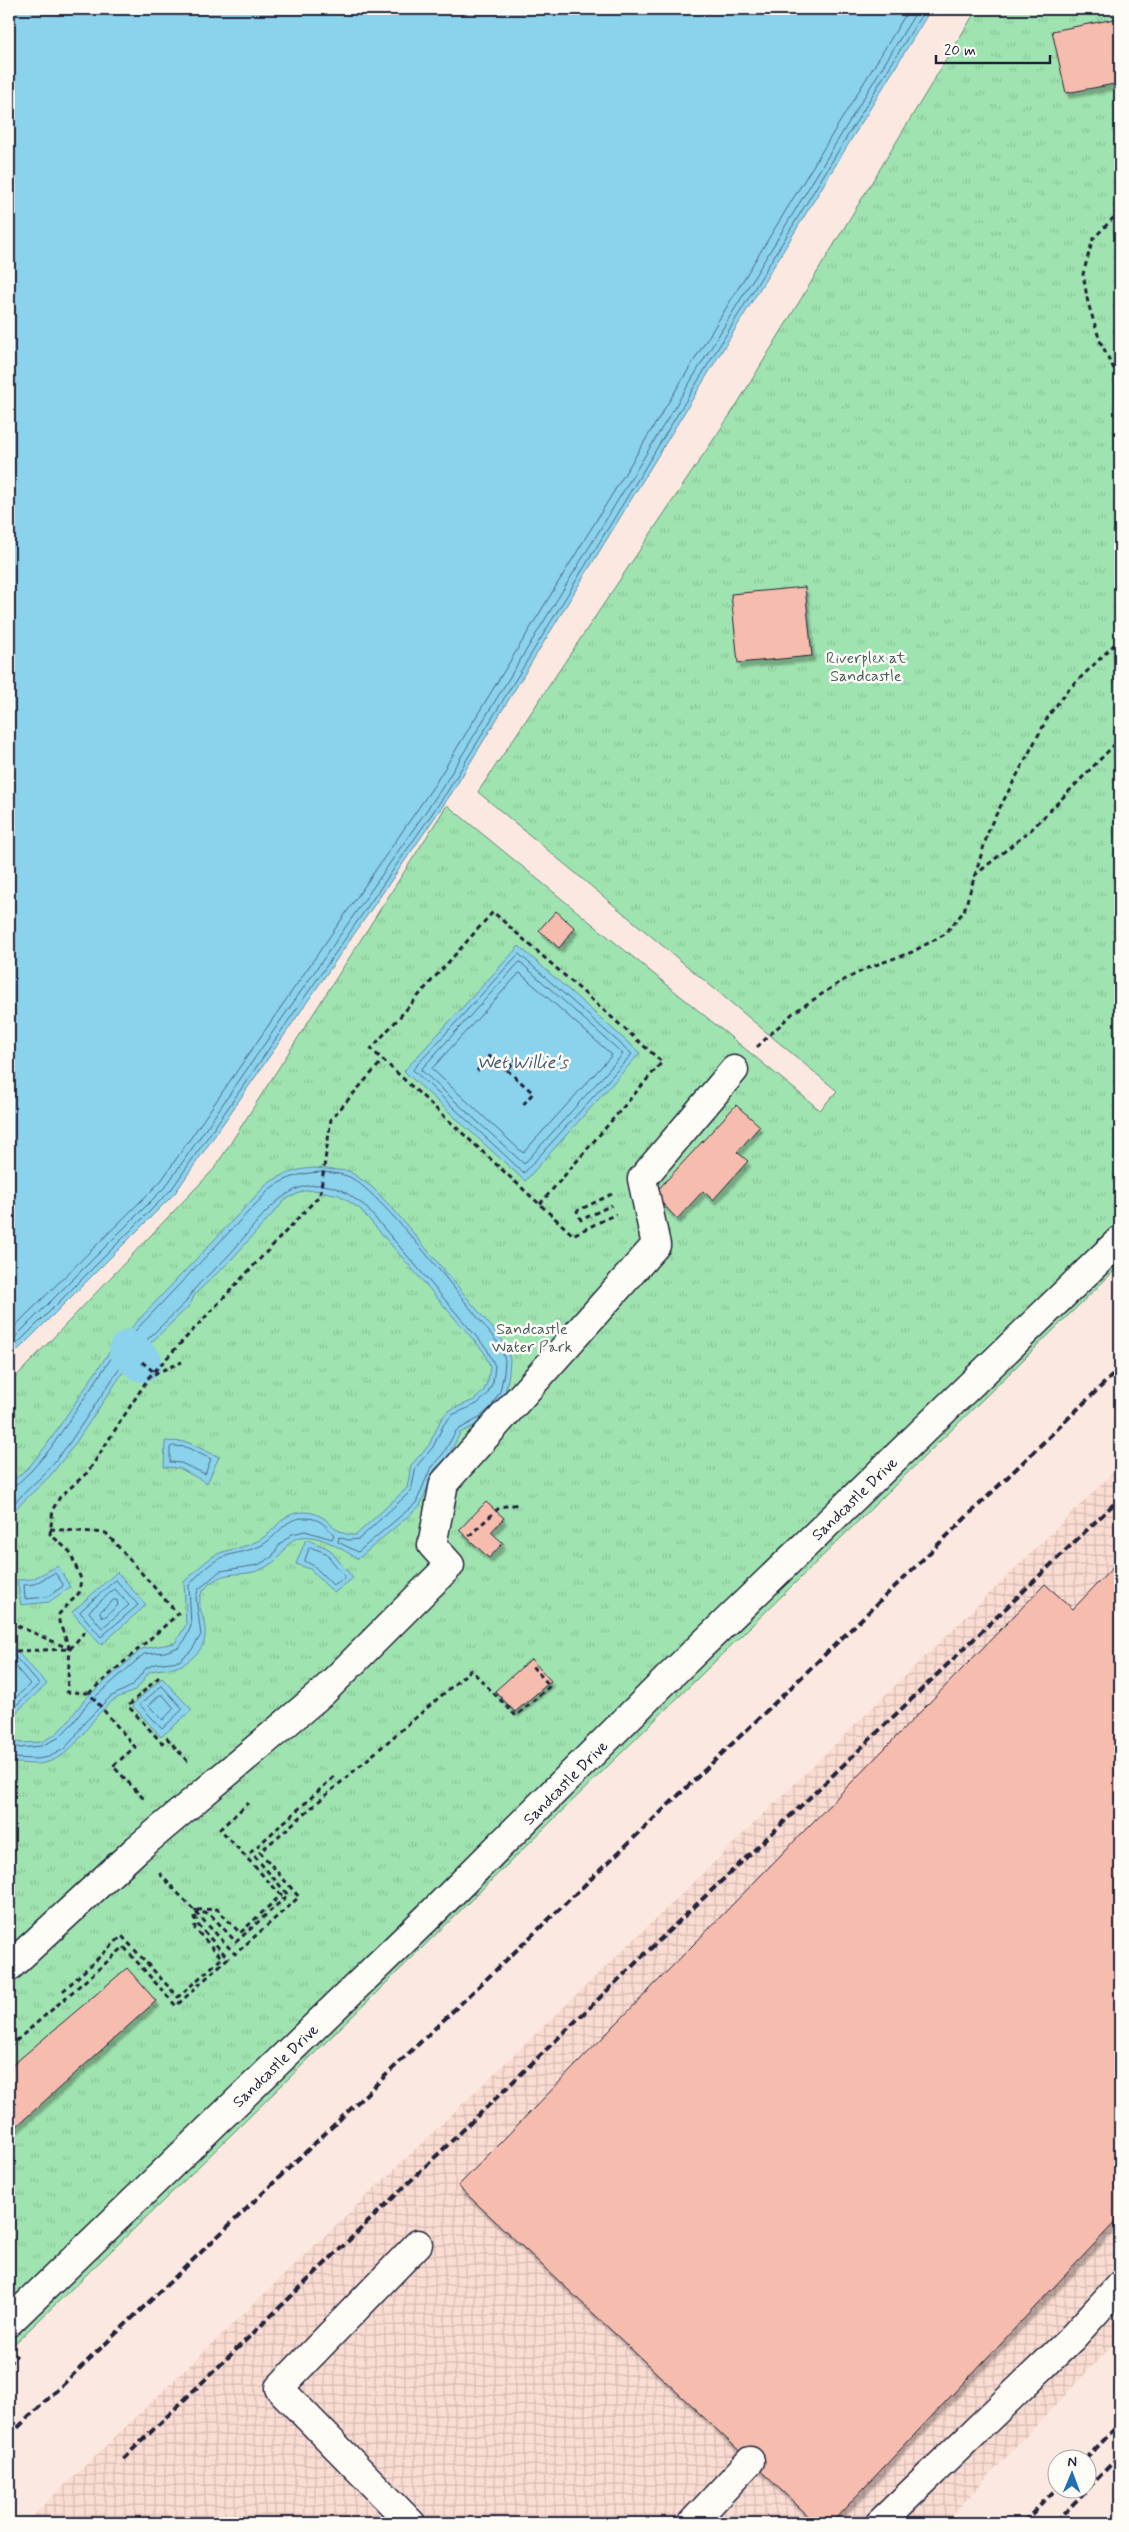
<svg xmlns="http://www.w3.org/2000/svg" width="1129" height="2532" viewBox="0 0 1129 2532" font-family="Mynerve,sans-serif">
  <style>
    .industrial { fill: url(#industrial-grid) }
    .park { fill: url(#park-tufts); stroke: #608376 }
    .water { fill: #8bd2ec; stroke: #618ca5 }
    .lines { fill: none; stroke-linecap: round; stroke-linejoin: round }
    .shore { stroke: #4c6882; stroke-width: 1 }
    .canal { stroke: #8bd2ec; stroke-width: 40 }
    .building { fill: #f6bdae; stroke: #22223b; filter: url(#shadow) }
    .minor-casing { stroke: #22223b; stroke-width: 31 }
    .path { stroke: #22223b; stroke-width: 3; stroke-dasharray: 5 4; stroke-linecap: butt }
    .minor { stroke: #fdfcf7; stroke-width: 28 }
    .rail { stroke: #22223b; stroke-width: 4; stroke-dasharray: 8 4; stroke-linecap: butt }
    .labels { text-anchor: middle; stroke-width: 5; stroke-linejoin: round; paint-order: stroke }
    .park-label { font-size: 16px; fill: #485c5e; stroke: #fdfcf7 }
    .street-label { font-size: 16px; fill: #22223b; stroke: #fdfcf7 }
    .water-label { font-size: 18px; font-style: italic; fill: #425770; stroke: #fdfcf7 }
  </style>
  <defs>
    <pattern id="industrial-grid" width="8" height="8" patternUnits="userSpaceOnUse" patternTransform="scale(1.25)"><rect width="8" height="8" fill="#fadcd2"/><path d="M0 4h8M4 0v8" fill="none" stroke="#d6bcb5"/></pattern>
    <pattern id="park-tufts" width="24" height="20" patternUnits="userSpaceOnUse" patternTransform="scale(1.25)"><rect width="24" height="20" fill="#9fe4b0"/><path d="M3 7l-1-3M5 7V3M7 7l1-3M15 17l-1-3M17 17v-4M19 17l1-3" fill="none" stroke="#89c398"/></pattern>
    <filter id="shadow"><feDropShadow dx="3" dy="5.5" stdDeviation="1" flood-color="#0004"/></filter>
  </defs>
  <rect width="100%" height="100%" fill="#fbe9e1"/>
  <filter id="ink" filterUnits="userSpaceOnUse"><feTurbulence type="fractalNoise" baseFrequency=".02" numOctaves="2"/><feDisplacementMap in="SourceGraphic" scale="10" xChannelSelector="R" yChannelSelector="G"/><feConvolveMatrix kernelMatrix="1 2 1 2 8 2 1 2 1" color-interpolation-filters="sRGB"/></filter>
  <g filter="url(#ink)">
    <path class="industrial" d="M1120 1466V2337L944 2523H25L690 1886Z"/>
    <path class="park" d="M977 9H1120V1265L190 2175 9 2349V1384L214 1169 447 805 820 1110 837 1091 478 792 736 406Z"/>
    <path class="water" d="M9 9H931L451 794 175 1193 9 1359Z
      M519 946 640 1053 525 1181 404 1071Z
      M314 1168 349 1171 372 1187 394 1210 504 1342 510 1359 509 1374 505 1393 496 1409 482 1422 460 1433 448 1457 435 1469 420 1506 358 1559C343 1550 320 1534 302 1537 286 1539 285 1553 275 1561 271 1564 266 1567 262 1569 242 1579 222 1566 203 1591 189 1611 228 1638 182 1665 173 1670 159 1668 149 1672 145 1677 140 1686 135 1690 129 1695 120 1695 114 1700 89 1717 80 1750 51 1761 37 1767 23 1762 9 1763V1739L20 1743 41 1742 56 1734 69 1720 84 1700 142 1649 175 1643 186 1625 184 1582C195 1572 207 1558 220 1553 234 1548 248 1547 261 1539 278 1529 281 1512 305 1512 330 1513 332 1536 356 1535L407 1488 411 1465 429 1445 440 1421 448 1411 474 1400 483 1392 488 1381 490 1366 484 1352 360 1209 339 1195 314 1190 304 1191 286 1199 229 1262 195 1294 190 1305 128 1365 72 1448 50 1476 9 1515V1484L29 1467 46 1446 112 1348 267 1184C283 1174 296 1169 314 1168Z
      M165 1441 187 1442 219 1457 207 1483 179 1468 164 1467Z
      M306 1539 329 1549 353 1578 334 1593 310 1569 296 1564Z
      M58 1566 70 1587 49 1602 21 1605 17 1580 32 1579Z
      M117 1572 146 1605 101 1645 72 1612Z
      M9 1643 47 1684 9 1719Z
      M162 1678 192 1710 161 1737 132 1705Z"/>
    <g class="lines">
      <path class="shore" d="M519 954 632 1054 524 1173 413 1070Z
        M520 962 623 1054 524 1164 421 1070Z
        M520 973 612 1055 523 1153 432 1069Z
        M9 1332 161 1181 435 784 909 9
        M9 1343 166 1186 442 788 918 9
        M9 1352 171 1190 447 792 925 9
        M173 1446 186 1447 211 1459 205 1474 181 1463 170 1462V1448Z
        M9 1488 14 1487 32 1470 50 1449 116 1351 271 1188C293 1173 320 1168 347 1176 376 1185 474 1314 499 1344L505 1360 504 1373 500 1391 492 1406 479 1418 456 1431 443 1454 431 1467 416 1503 358 1552 338 1542 339 1537 348 1540 359 1539 411 1491 416 1467 433 1447 444 1424 452 1415 477 1404 487 1395 493 1382 495 1366 487 1349 364 1205C357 1201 349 1194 341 1190 289 1168 259 1222 229 1255 215 1271 195 1283 186 1302L124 1362 68 1445 46 1472 9 1508
        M310 1547 326 1553 344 1576V1579L333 1585 314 1566 305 1561Z
        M55 1573 63 1584 62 1587 47 1597 25 1599 24 1585 34 1584Z
        M116 1580 138 1605 101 1637 80 1612Z
        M115 1589 129 1605 102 1628 89 1612Z
        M114 1600H117L118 1605 105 1617H102L100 1612Z
        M9 1650 39 1684 9 1712
        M9 1659 30 1684 9 1704
        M162 1686 183 1709 162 1729 140 1705Z
        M160 1695H163L174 1708 163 1720 149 1706Z
        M9 1744 20 1748 41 1746 58 1738 73 1723 87 1704 144 1654 165 1652 179 1647 185 1640 191 1626 189 1585C198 1575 209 1563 221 1558 234 1552 249 1552 262 1545 279 1536 284 1517 306 1518 320 1518 326 1526 334 1535L332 1539 305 1531 292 1534 280 1544 272 1557 258 1565 220 1571 198 1590 196 1598 201 1635 191 1651 179 1661 155 1664 146 1668 132 1686 110 1697 84 1723 74 1738 64 1749 49 1757 37 1759 9 1758"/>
      <path class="canal" d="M129 1350 142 1362"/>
    </g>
    <path class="building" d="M1120 18V83L1066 93 1052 31Z
      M805 587 812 656 738 663 731 594Z
      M556 911 575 928 559 948 539 930Z
      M736 1105 760 1126 737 1152 748 1161 713 1200 703 1191 677 1219 654 1194Z
      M486 1502 504 1518 491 1532 503 1543 489 1558 459 1530Z
      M1120 1560V2217L831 2523H816L458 2186 1045 1584 1073 1609Z
      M531 1659 551 1681 515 1712 495 1691Z
      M127 1968 156 2001 9 2133V2068Z"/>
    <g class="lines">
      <defs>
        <path id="minor" d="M9 1967 137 1849 323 1692 450 1565 432 1545 444 1483 656 1245 642 1179 734 1070
          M9 2322 429 1916 670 1676 1120 1240
          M411 2523 279 2388 418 2244
          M692 2523 750 2461
          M880 2523 1071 2339 1120 2285"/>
      </defs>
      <use href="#minor" class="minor-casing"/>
      <path class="path" d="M1120 211 1093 239 1083 274 1088 303 1100 341 1120 381
        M974 876 1032 829 1120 739
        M757 1047 793 1013 842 981 870 967 912 952 945 934 964 911 990 826 1049 715 1067 691 1120 639
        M507 1070 533 1093 522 1106
        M477 1071 489 1056 507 1070 520 1055
        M612 1194 577 1211 581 1220 612 1205
        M540 1204 662 1062 493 912 371 1049 383 1060 573 1235 616 1214
        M142 1362 154 1372
        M154 1374 182 1362
        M148 1378 320 1195 331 1119 383 1060
        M50 1529 106 1533 178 1614 89 1693 135 1747 113 1766 144 1799
        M469 1536 500 1507 519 1504
        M9 1622 70 1649 67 1692 89 1693
        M70 1649 59 1622V1614L79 1593 81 1579 70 1552 50 1534 53 1509 60 1497 88 1472 149 1377
        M16 1651 70 1649 87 1629
        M159 1677 128 1706 162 1743 167 1738 188 1762
        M159 1873 235 1954 299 1897 260 1852 471 1670 516 1716 550 1686 532 1666
        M194 1910 211 1915 236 1942 288 1895 251 1852 335 1776
        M197 1910 217 1909 240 1933 281 1895 220 1829 248 1803
        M63 1991 122 1936 178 1997 222 1958 195 1929 194 1916
        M9 2047 124 1947 176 2006 228 1958 198 1925 194 1912
        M9 2364 17 2355"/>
      <use href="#minor" class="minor"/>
      <path class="rail" d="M9 2436 780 1698 1120 1368
        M123 2459 676 1924 804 1803 1120 1498
        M1085 2460 1120 2423
        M1023 2523 1056 2489
        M1055 2523 1120 2455"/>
    </g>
  </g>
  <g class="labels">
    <g class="park-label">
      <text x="866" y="663">Riverplex at<tspan x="866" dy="18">Sandcastle</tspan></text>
      <text x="532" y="1334">Sandcastle<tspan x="532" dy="18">Water Park</tspan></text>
    </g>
    <g class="street-label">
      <text transform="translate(854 1498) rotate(-44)" y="6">Sandcastle Drive</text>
      <text transform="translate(565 1782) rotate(-45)" y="6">Sandcastle Drive</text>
      <text transform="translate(275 2065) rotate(-44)" y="6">Sandcastle Drive</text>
    </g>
    <g class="water-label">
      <text x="522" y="1068">Wet Willie's</text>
    </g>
  </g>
  <rect width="1129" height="2532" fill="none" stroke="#fdfcf7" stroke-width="30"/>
  <rect x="15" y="15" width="1099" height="2502" fill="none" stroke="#22223b" stroke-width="2" filter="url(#ink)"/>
  <g transform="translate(1072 2474) rotate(1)"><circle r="24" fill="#fdfcf7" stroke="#a5a5ac"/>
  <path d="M0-4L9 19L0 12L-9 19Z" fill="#1f6fb2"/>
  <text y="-8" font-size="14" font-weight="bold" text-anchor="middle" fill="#22223b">N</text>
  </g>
  <path d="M936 55v8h114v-8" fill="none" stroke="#22223b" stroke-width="2.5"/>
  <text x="944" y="55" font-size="15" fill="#22223b" stroke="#fdfcf7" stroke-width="4" paint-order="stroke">20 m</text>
</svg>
